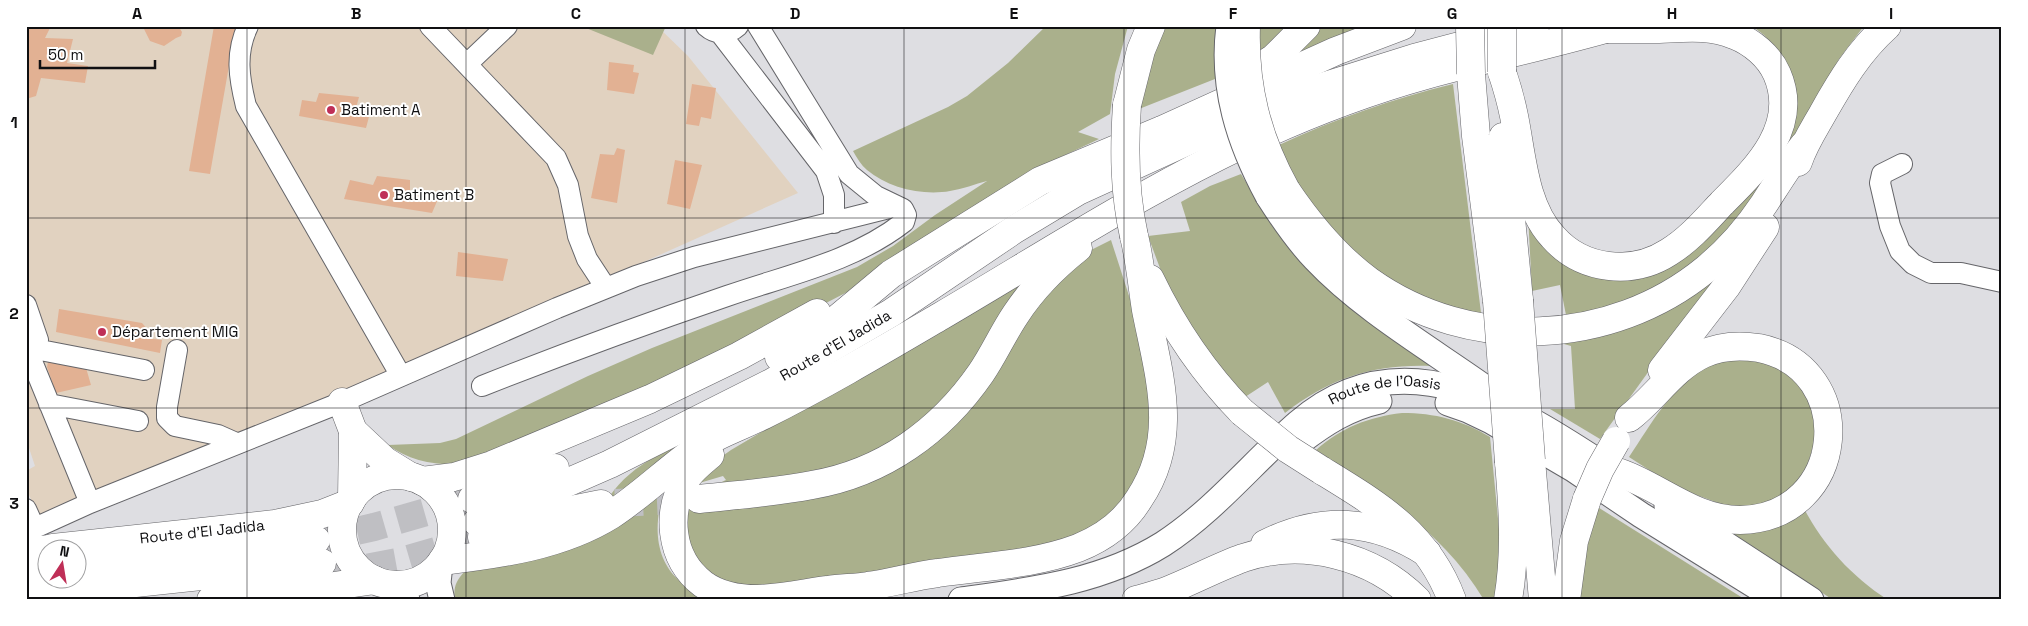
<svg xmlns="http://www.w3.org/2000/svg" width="2028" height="626" viewBox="0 0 2028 626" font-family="'Space Grotesk',sans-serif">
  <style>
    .education { fill: #e1d2c0 }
    .green { fill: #aab08c }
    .building { fill: #e2b193 }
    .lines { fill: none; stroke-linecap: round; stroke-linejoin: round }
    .highway-tunnel { stroke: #bfbfc3; stroke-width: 28; stroke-dasharray: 28 14; stroke-linecap: butt }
    .minor-casing { stroke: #656569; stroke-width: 22 }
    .major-casing { stroke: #656569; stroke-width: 27 }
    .highway-casing { stroke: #656569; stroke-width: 29 }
    .minor { stroke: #fff; stroke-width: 20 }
    .major { stroke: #fff; stroke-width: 25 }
    .highway { stroke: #fff; stroke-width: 28 }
    .major-bridge-casing { stroke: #656569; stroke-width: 27; stroke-linecap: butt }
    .highway-bridge-casing { stroke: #656569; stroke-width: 29; stroke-linecap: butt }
    .major-bridge { stroke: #fff; stroke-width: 25 }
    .highway-bridge { stroke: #fff; stroke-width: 28 }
    .grid { fill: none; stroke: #101012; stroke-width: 1; stroke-opacity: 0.55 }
    .poi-dot { fill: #bf2f57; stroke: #fff; stroke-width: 2 }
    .labels { text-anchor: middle; stroke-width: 4; stroke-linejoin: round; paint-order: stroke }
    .poi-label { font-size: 15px; fill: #101012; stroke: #fff; text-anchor: start }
    .street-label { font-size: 15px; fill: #101012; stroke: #fff }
    .neatline { fill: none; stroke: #101012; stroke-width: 2 }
    .grid-label { font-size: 16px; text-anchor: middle; font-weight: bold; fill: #101012 }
  </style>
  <rect width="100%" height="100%" fill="#dedee2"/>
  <path class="education" d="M26 26H657L688 56 798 193 588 287 39 518 26 488V471L35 466 26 439Z"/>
  <path class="green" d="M581 26H666L653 55Z
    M1046 26H1128L1115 74 1110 114 1078 132 1099 139 1040 167 1012 183 957 218 855 288 826 303 682 371 463 464C438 466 409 461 388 445L440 443 456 439 588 376 652 348 857 267 893 246 935 215 987 181C975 184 963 189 950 191 923 196 888 188 867 170 861 165 857 158 853 151L948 107 967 96 1008 63Z
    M1159 26H1218L1220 77 1139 109Z
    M1257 26H1291L1258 53Z
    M1316 26H1377L1286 59Z
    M1752 26H1864L1839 59 1769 184 1733 236 1627 307 1566 315 1560 285 1532 291 1528 215 1611 277 1764 169 1780 54 1764 35Z
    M1453 84 1482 321 1459 316 1375 274 1304 200 1279 145C1335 119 1392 99 1453 84Z
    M1241 174 1273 227 1291 250 1431 366C1374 364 1330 378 1285 413L1268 382 1245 397 1209 356 1167 287 1148 236 1190 231 1181 202 1210 186Z
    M1111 240 1151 364 1155 431 1131 493 1096 526 1053 544 768 587H742L697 569 682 515 690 509 865 481 1089 251Z
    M1739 246 1600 439 1550 409H1575L1571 346 1546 339Z
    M1034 272 934 418 842 469 706 489 726 480 723 476 696 484 721 457 731 450Z
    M1737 356 1784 367 1812 401 1817 434 1805 473 1786 492 1766 503 1743 507 1721 504 1686 491 1663 479 1629 457C1651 424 1672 386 1708 364 1716 360 1728 359 1737 356Z
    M1402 413C1435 413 1462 420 1490 437L1501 549 1498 600H1484C1444 533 1380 492 1316 450 1341 428 1368 417 1402 413Z
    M706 431 626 496 604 505C628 464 665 452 706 431Z
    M667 484C654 515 651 558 681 582 691 589 702 594 712 600H455C453 588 456 581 464 572Z
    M1802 505C1823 545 1850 575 1888 600H1833L1722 526Z
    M1596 506 1746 600H1576L1581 565Z"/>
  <path class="building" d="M26 26H51L45 38 73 39 67 63 88 66 85 83 41 78 36 96 26 99Z
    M145 26H178L182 32 181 36 176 38 164 46 150 41 144 29Z
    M214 26H236L210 174 189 171Z
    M609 62 634 65 633 72 639 73 634 94 607 90Z
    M692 84 716 88 711 119 701 117 699 126 686 124Z
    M319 93 359 97 356 108 370 113 366 128 299 116 302 100 316 102Z
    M617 148 625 150 617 203 591 198 600 154 614 155Z
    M675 160 702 165 690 209 667 204Z
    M377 176 410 180V191L438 199 432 213 344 199 350 180 373 185Z
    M458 252 508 259 503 281 456 276Z
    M59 309 142 323 149 331 147 338 162 340 160 353 56 332Z
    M49 356 84 361 91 385 56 393 47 367Z"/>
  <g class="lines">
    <path class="highway-tunnel" d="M615 503 699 499
      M316 540 374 527 472 499
      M327 575 398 562 480 538"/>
    <defs>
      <path id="minor" d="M248 26C235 53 239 78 246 106L401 376
        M430 26 556 158 568 185 578 236 587 259 606 288
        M706 26C716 35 728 35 738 26
        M720 33 826 171 834 195V223
        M467 64 507 26
        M1902 164 1882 174 1880 183 1890 226 1900 251 1913 264 1931 273H1961L2002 282
        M26 305 38 340 35 349 26 355
        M35 349 144 370
        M177 350 167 407V418L175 426 218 435 236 443
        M29 354 90 503
        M482 386C563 354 645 324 727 296 787 275 853 262 904 222L906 215 903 209 876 196 849 174 758 26
        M49 404 138 421
        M26 509 35 529
        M26 532 90 503 342 402 557 308 636 276 694 257 897 206"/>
      <g id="major">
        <path d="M1268 196C1282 218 1297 240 1315 259 1363 310 1434 351 1491 392"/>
        <path d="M1448 403 1468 410 1491 421 1573 469 1641 515 1778 600"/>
        <path d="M1300 442C1325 423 1348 408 1379 401"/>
        <path d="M1667 506 1811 600"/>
        <path d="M440 564 438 583 442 600"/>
        <path d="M389 584 407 600"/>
        <path id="s1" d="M961 600C1032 590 1102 582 1163 544 1214 511 1253 462 1298 423 1405 330 1523 412 1619 475"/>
      </g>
      <g id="highway">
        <path d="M1502 72C1507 87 1511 101 1514 116 1522 155 1524 206 1553 237 1582 270 1632 276 1669 252 1690 239 1705 221 1722 203 1756 169 1800 127 1777 74 1769 56 1752 42 1734 35 1710 25 1685 28 1659 29 1642 29 1624 29 1606 29"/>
        <path d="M1471 74 1476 136 1497 301"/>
        <path d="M1241 79 1274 58 1306 26"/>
        <path d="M1127 105 1141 50 1151 26"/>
        <path d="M1503 137 1519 300"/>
        <path d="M1798 162C1804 144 1814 129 1823 113 1841 81 1859 51 1887 26"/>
        <path d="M1286 190C1309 224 1335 256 1369 281 1470 353 1611 347 1706 269 1729 250 1748 228 1764 204 1777 184 1789 164 1804 145"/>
        <path d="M1150 279C1174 329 1203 372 1242 412"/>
        <path d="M779 357 825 329 891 274 1040 181 1162 130 1336 51 1402 26"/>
        <path d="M1662 370 1726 287 1765 227"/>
        <path d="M342 402 353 431 352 499"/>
        <path d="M353 431 385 461 411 477"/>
        <path d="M710 455C703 461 694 468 688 476 665 510 669 558 703 584 718 595 739 599 758 599 782 598 805 593 828 590 841 588 855 588 868 586 891 583 914 576 938 573 984 566 1033 565 1078 548 1103 538 1125 522 1139 499 1180 438 1159 376 1146 310 1142 285 1140 260 1134 236"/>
        <path d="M1531 460 1543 600"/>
        <path d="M1321 470C1378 505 1427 533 1452 600"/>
        <path d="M1611 470C1657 483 1691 520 1740 520 1848 518 1860 368 1759 348 1740 345 1720 346 1703 354 1673 368 1655 398 1629 418"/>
        <circle cx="397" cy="530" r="55"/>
        <path d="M422 481 454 477 492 465 650 399 739 356 817 313"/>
        <path d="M472 499 555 468"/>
        <path d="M699 499C737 495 775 492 812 485 883 473 941 431 981 373 994 354 1003 333 1016 314 1033 288 1054 267 1078 248"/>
        <path id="s2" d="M477 522 610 464 771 383 891 313 1015 229 1078 191 1271 103 1414 58 1535 26"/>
        <path d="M482 537 551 514 601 504"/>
        <path d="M1265 544C1322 515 1374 519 1427 553"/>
        <path id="s3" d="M53 548 275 524 322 514 350 503"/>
        <path d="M26 552 48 549"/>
        <path d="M442 561C500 554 561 546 611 515 648 491 678 458 716 437 732 429 748 423 764 415 824 385 883 350 941 316 1033 262 1123 204 1219 156 1285 123 1354 95 1426 75 1489 58 1553 44 1616 26"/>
        <path d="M78 566 316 540"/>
        <path d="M26 575 48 571"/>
        <path d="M26 598 70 590 322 563"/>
        <path d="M211 600 272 595 375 580"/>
        <path d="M1136 600C1147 597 1159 594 1169 590 1194 580 1218 567 1243 558 1303 538 1372 555 1417 600"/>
        <path d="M1508 600C1516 553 1513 509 1509 462"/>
        <path d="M1566 600 1574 541 1587 499"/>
      </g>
    </defs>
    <use href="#minor" class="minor-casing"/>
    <use href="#major" class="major-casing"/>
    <use href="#highway" class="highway-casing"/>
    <use href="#minor" class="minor"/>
    <use href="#major" class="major"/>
    <use href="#highway" class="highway"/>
    <defs>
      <path id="major-bridge" d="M1229 26C1221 87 1239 143 1268 196"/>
      <path id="highway-bridge" d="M1246 26C1244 86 1257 138 1286 190
        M1470 26 1471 74
        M1502 72V26
        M1127 105C1124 149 1124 192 1134 236
        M1519 300 1531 460
        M1497 301 1509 462
        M1242 412 1288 449 1321 470
        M1587 499 1600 469 1616 441"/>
    </defs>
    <use href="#major-bridge" class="major-bridge-casing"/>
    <use href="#highway-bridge" class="highway-bridge-casing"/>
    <use href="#major-bridge" class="major-bridge"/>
    <use href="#highway-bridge" class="highway-bridge"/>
  </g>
  <path class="grid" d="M247 26V600M466 26V600M685 26V600M904 26V600M1124 26V600M1343 26V600M1562 26V600M1781 26V600M26 218H2002M26 408H2002"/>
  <g class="poi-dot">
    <circle cx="331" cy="110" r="5"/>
    <circle cx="384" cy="195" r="5"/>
    <circle cx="102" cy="332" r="5"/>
  </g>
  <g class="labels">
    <g class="poi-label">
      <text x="341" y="115">Batiment A</text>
      <text x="394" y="200">Batiment B</text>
      <text x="112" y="337">Département MIG</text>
    </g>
    <g class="street-label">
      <text dy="5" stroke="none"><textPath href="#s2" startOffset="400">Route d'El Jadida</textPath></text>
      <text dy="5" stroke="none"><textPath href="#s1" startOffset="489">Route de l'Oasis</textPath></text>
      <text dy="5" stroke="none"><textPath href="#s3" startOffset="150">Route d'El Jadida</textPath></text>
    </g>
  </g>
  <rect width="2028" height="626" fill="none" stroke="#ffffff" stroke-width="55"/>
  <g transform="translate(62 564) rotate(12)"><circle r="24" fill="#ffffff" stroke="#9f9fa0"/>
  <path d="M0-4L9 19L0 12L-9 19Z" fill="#bf2f57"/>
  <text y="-8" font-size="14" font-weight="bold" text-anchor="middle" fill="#101012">N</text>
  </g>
  <path d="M40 60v8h115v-8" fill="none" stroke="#101012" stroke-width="2.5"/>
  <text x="48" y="60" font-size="15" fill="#101012" stroke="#ffffff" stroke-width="4" paint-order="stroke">50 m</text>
  <rect x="28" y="28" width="1972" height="570" class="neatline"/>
  <g class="grid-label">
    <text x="137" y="19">A</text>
    <text x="356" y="19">B</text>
    <text x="576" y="19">C</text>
    <text x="795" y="19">D</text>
    <text x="1014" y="19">E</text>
    <text x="1233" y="19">F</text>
    <text x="1452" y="19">G</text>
    <text x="1672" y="19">H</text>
    <text x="1891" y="19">I</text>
    <text x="14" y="128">1</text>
    <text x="14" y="319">2</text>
    <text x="14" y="509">3</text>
  </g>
</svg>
